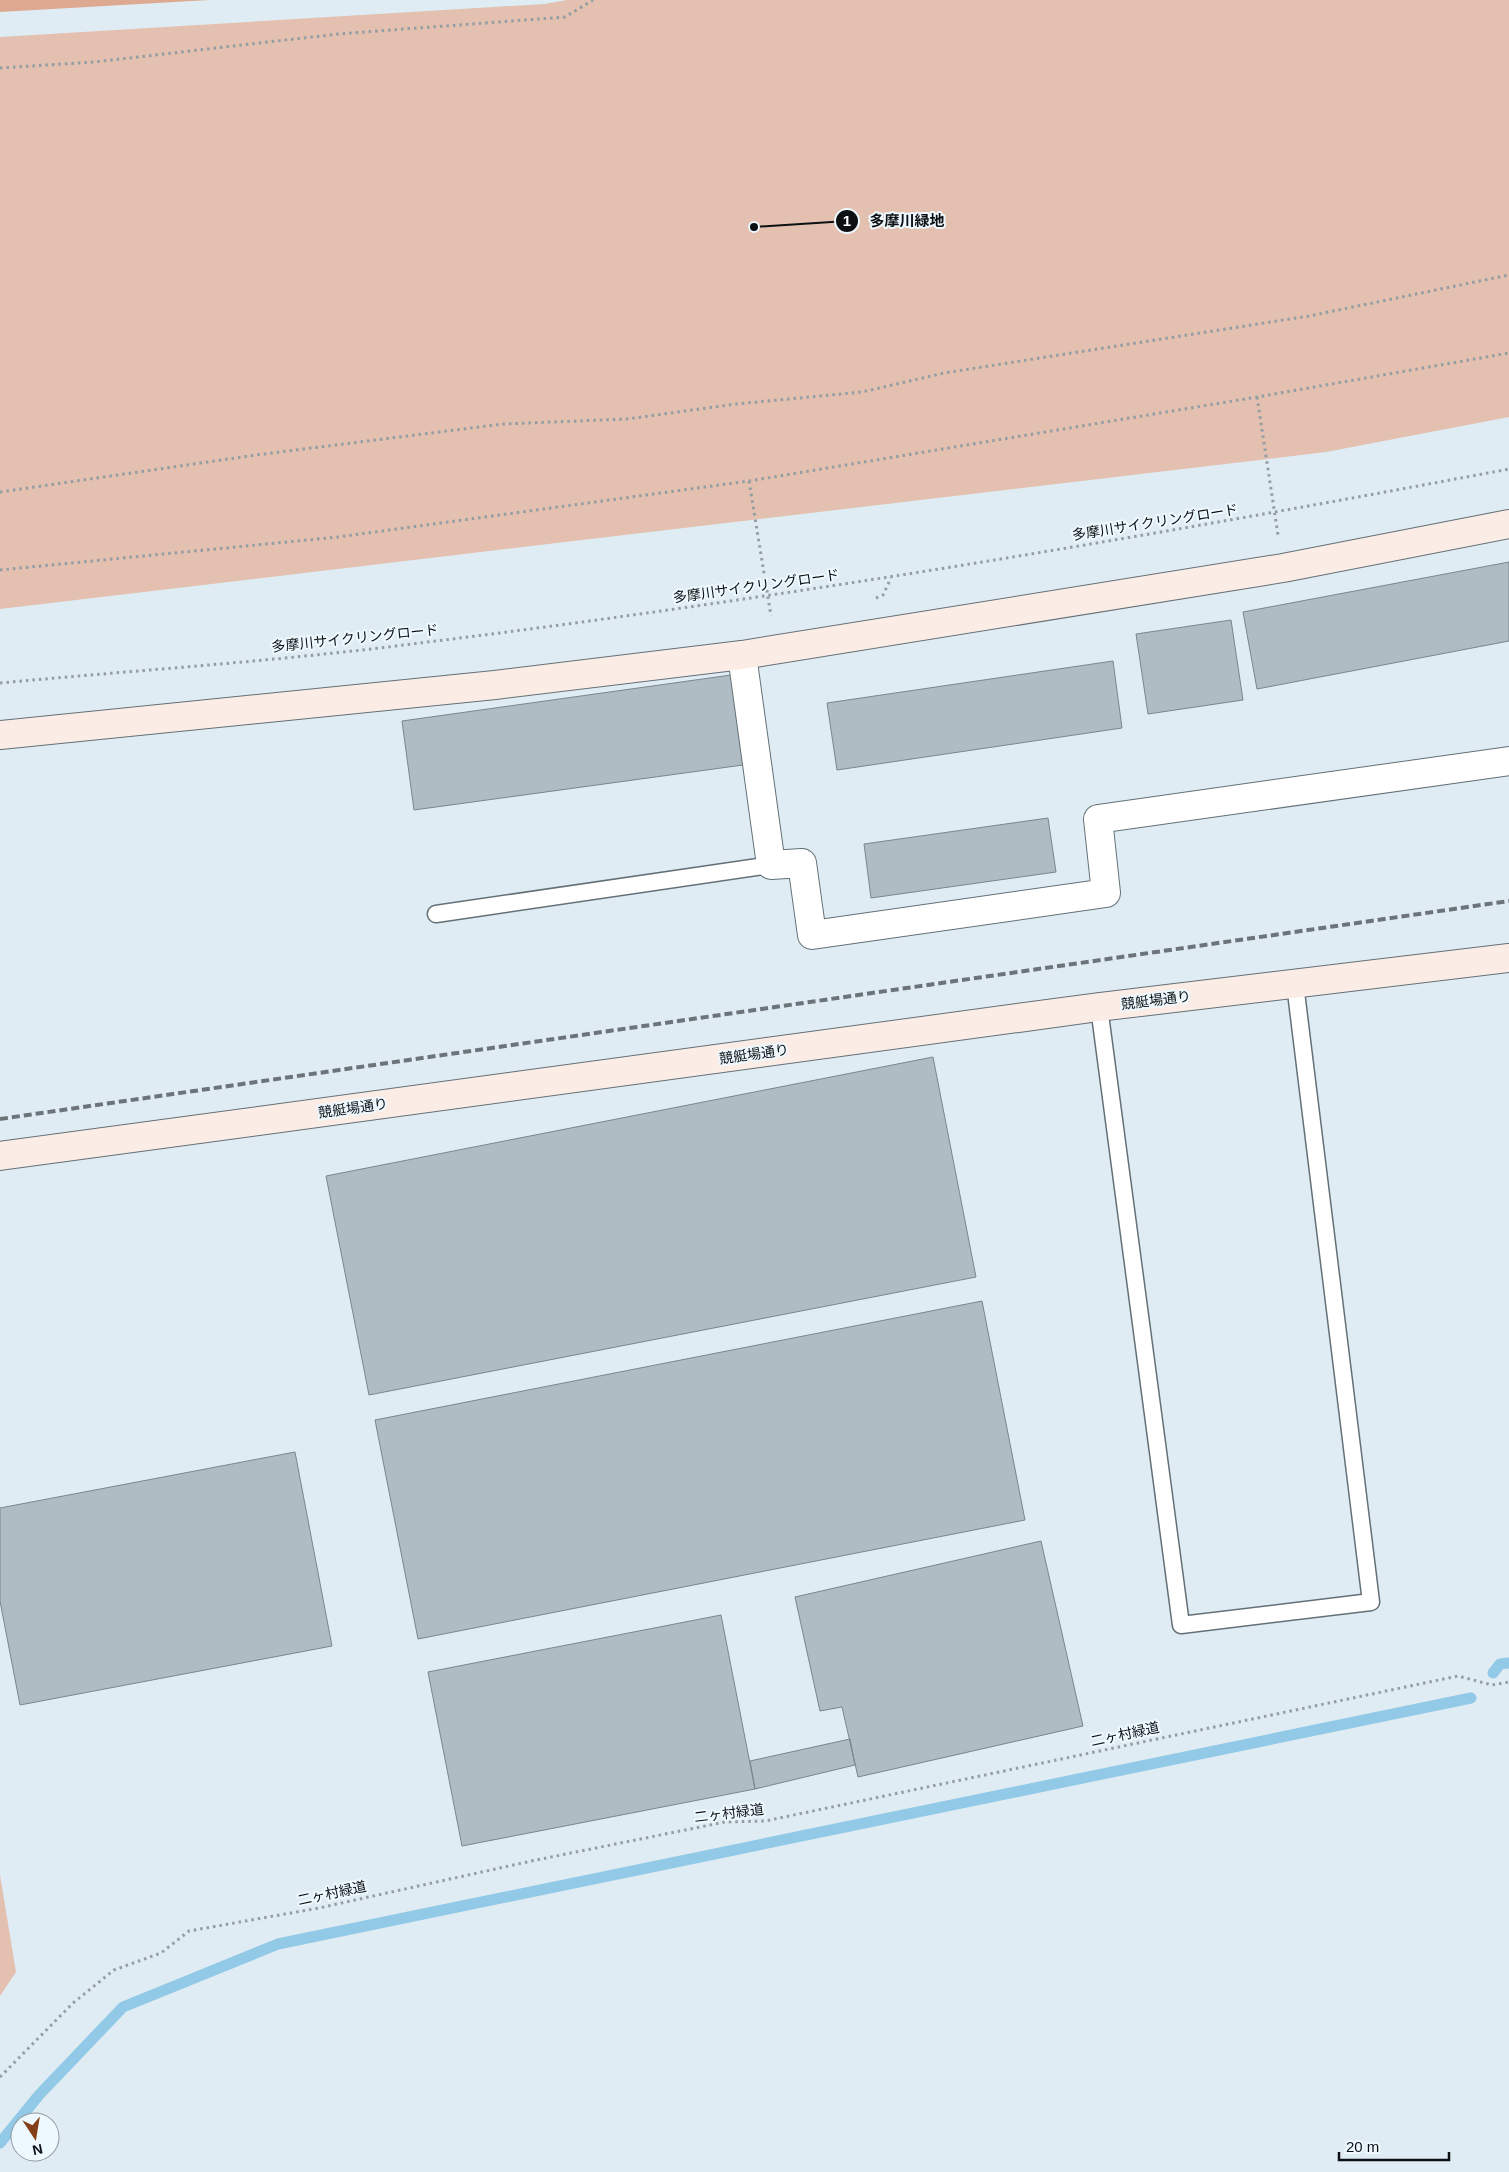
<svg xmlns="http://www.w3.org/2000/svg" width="1509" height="2172" viewBox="0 0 1509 2172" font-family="Arial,'Noto Sans JP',sans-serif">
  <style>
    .green { fill: #e3c0af }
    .forest { fill: #dda990 }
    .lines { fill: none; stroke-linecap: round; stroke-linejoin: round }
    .stream { stroke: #91c9e6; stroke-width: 11 }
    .building { fill: #afbcc3; stroke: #7a868c }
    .lane-casing { stroke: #647076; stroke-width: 19 }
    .street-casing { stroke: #647076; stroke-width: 30 }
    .secondary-casing { stroke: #647076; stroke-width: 30 }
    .path { stroke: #939da3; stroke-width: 3; stroke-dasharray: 2.5 4; stroke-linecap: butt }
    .lane { stroke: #fff; stroke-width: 16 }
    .street { stroke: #fff; stroke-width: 28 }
    .secondary { stroke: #fbece5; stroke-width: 28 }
    .rail { stroke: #6c747a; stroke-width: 4; stroke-dasharray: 8 4; stroke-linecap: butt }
    .labels { text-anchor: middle; stroke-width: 4; stroke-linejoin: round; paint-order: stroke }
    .street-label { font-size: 14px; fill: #0c1013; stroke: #eef9ff }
    .leader { fill: none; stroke: #0c1013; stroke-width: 2 }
    .callout-dot { fill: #0c1013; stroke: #eef9ff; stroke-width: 2 }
    .mark-label { font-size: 15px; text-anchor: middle; font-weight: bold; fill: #fff }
    .callout-label { font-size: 15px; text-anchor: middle; font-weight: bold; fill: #0c1013; stroke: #eef9ff; stroke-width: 4; stroke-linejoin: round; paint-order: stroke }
  </style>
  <rect width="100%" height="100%" fill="#dfecf4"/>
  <path class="green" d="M567 0H1509V417L1326 452 0 609V37L544 4Z
    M0 1875 16 1972 0 1996Z"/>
  <path class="forest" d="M0 0H209L0 12Z"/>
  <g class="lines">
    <path class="stream" d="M1493 1673 1500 1664 1509 1663
      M0 2143 39 2095 123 2007 278 1944 1471 1698"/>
  </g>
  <path class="building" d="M1509 562V641L1257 689 1243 612Z
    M1231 620 1243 700 1148 714 1136 634Z
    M1113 661 1122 728 837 770 827 703Z
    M731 675 743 765 414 810 402 721Z
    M1048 818 1056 872 871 898 864 844Z
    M933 1057 976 1277 369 1395 326 1176Z
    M982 1301 1025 1520 418 1639 375 1420Z
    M295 1452 332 1646 20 1705 0 1601V1508Z
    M1041 1541 1083 1726 858 1777 842 1707 820 1711 795 1597Z
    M721 1615 755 1789 462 1846 428 1672Z
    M850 1739 855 1765 755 1789 750 1761Z"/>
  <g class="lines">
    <defs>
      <path id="lane" d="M436 914 771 865
        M1099 1007 1181 1625 1371 1602 1295 984"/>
      <path id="street" d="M742 655 771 865 802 863 812 935 1106 893 1098 819 1509 761"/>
      <path id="secondary" d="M0 735 495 685 742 655 1283 568 1509 524
        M0 1156 1099 1007 1509 958"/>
    </defs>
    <use href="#lane" class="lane-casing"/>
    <use href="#street" class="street-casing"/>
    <use href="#secondary" class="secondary-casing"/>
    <path class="path" d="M0 68 94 62 338 34 565 17 593 0
      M1257 397 1278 535
      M749 481 771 616
      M0 492 256 455 503 424 627 419 736 404 862 392 944 373 1309 316 1509 275
      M0 570 338 537 749 481 1257 397 1509 353
      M876 598 883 595 891 578
      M0 683C140 670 280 661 420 643 785 598 1148 537 1509 469
      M0 2077 73 2003 114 1970 161 1953 189 1931 319 1908 536 1860 725 1822 765 1821 1458 1676 1492 1685 1509 1682"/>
    <use href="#lane" class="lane"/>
    <use href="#street" class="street"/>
    <use href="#secondary" class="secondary"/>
    <path class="rail" d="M0 1119 1509 901"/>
  </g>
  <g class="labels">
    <g class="street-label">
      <text transform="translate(1155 522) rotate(-9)" y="5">多摩川サイクリングロード</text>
      <text transform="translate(756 586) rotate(-8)" y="5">多摩川サイクリングロード</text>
      <text transform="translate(355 638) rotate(-6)" y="5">多摩川サイクリングロード</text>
      <text transform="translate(1156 1000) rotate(-7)" y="5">競艇場通り</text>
      <text transform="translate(754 1054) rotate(-8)" y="5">競艇場通り</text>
      <text transform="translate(353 1108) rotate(-8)" y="5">競艇場通り</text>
      <text transform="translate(1125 1734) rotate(-12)" y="5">二ヶ村緑道</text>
      <text transform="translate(729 1813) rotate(-7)" y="5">二ヶ村緑道</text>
      <text transform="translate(332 1893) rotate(-12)" y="5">二ヶ村緑道</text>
    </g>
  </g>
  <path class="leader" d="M754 227L847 221"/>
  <g class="callout-dot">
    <circle cx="754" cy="227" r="5"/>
    <circle cx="847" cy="221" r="12"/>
  </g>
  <g class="mark-label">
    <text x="847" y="226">1</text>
  </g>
  <g class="callout-label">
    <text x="907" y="226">多摩川緑地</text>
  </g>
  <g transform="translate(35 2137) rotate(168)"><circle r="24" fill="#eef9ff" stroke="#949ca1"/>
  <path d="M0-4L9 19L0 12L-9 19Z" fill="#843f18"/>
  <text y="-8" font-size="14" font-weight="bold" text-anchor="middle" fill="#0c1013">N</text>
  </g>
  <path d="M1339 2152v8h110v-8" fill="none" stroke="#0c1013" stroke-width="2.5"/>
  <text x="1346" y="2152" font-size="15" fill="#0c1013" stroke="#eef9ff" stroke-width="4" paint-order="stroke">20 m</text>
</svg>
